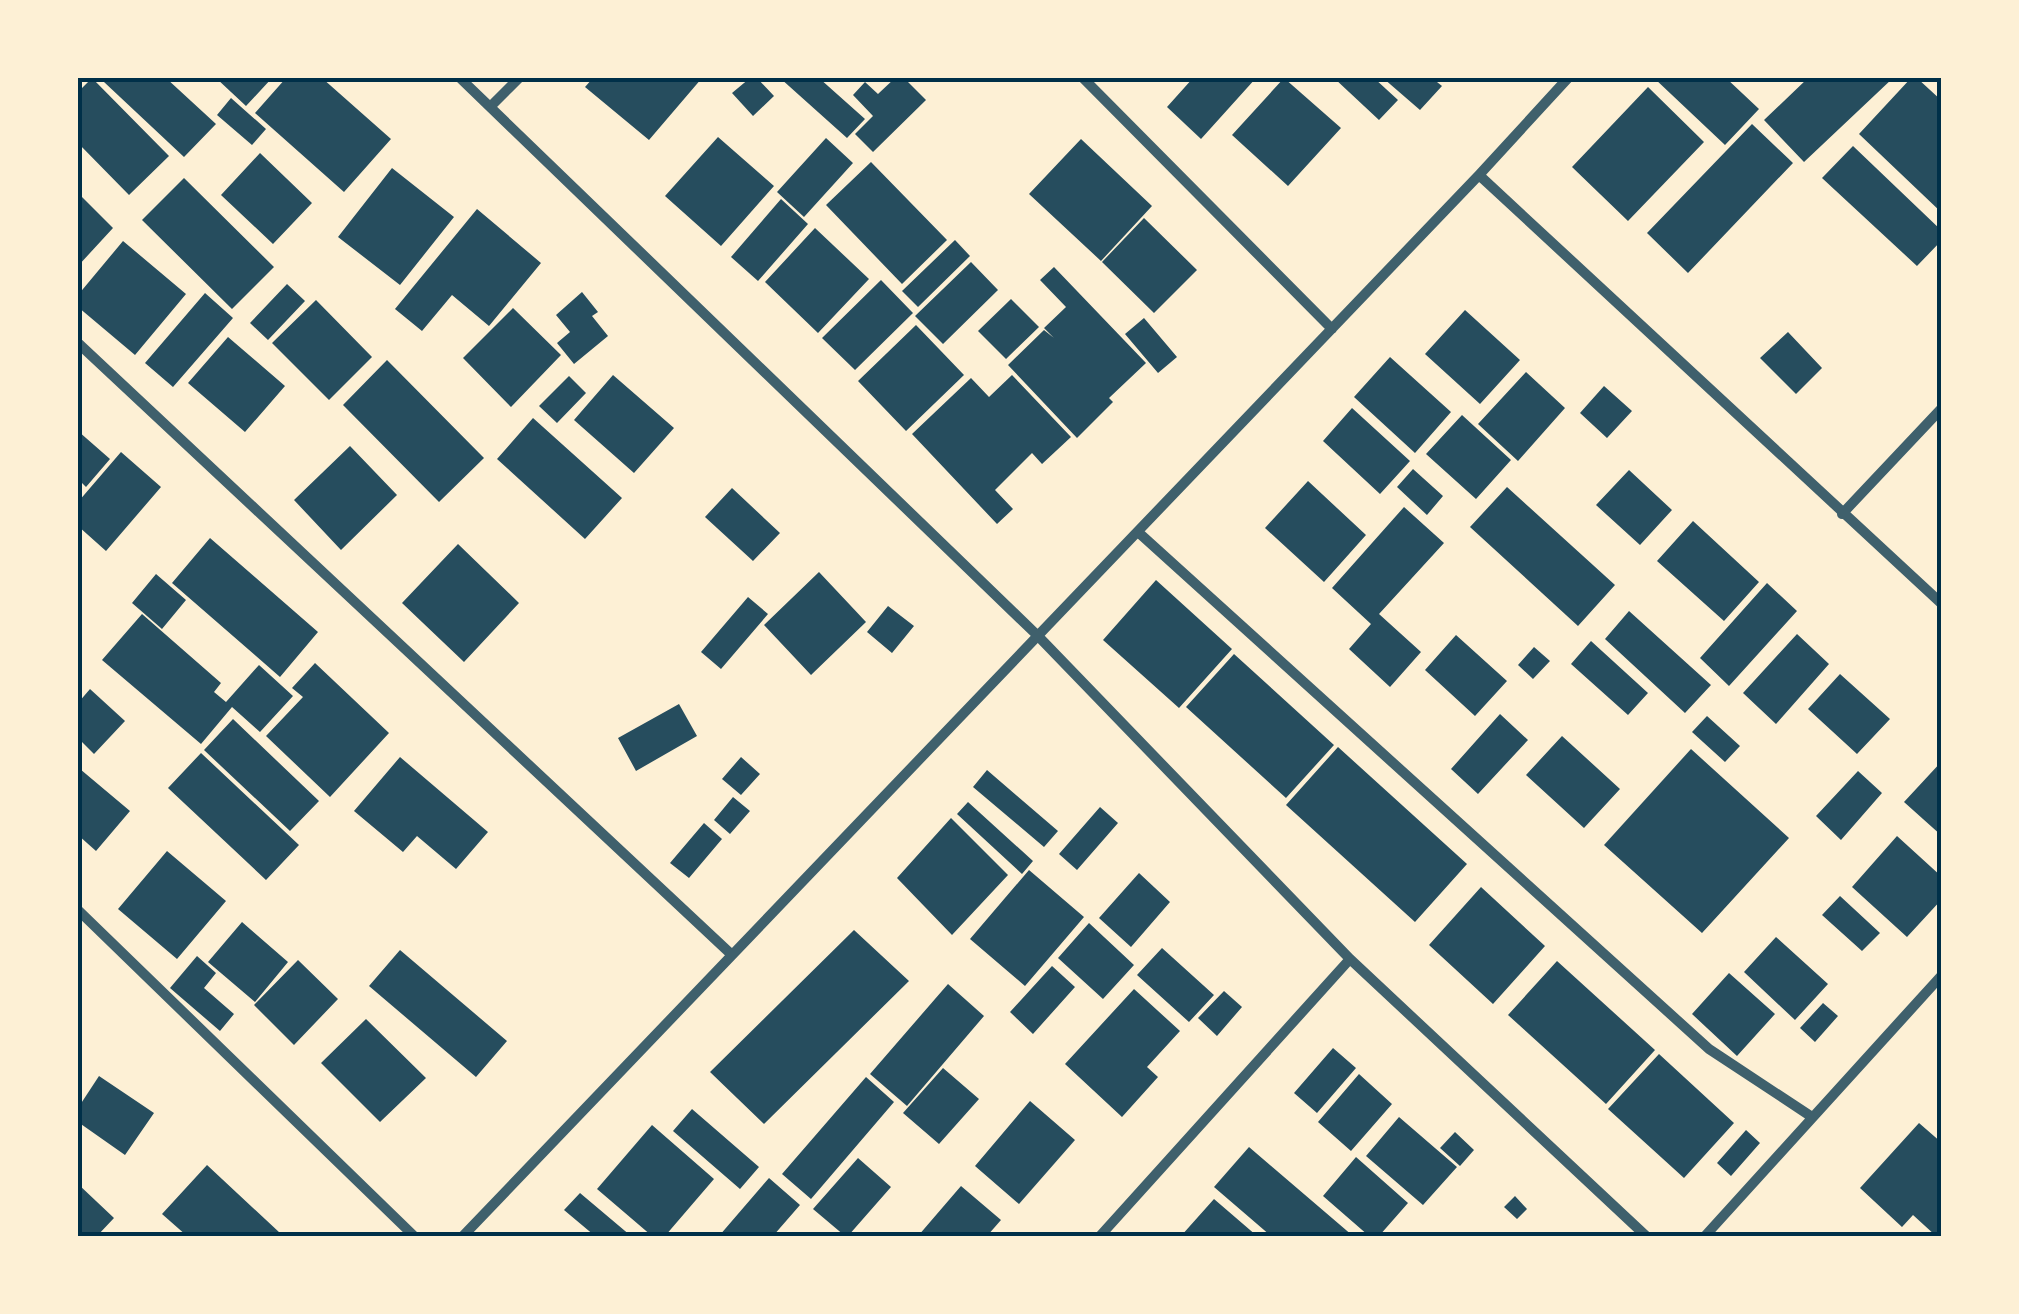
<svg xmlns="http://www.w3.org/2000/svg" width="2019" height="1314" viewBox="0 0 2019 1314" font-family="'Noto Serif',serif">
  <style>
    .building { fill: #264d5e }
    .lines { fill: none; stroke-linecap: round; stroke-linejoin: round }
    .minor { stroke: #3f606c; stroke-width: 10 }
    .neatline { fill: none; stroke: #003049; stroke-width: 4 }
  </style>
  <rect width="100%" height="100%" fill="#fdf0d5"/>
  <path class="building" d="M92 78 169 156 129 195 78 143V92Z
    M109 78H166L216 124 184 157 104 82Z
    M216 78H272L246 106Z
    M286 78H322L391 139 344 192 255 113Z
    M593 78H702L649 140 585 87Z
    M750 78H757L774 96 753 116 732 93Z
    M780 78H819L865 119 847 138Z
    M895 78H904L926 100 873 152 855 134 873 116 853 95 865 82 878 94Z
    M1193 78H1256L1201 139 1167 107Z
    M1284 78 1341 128 1288 186 1232 135Z
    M1334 78H1374L1398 100 1379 120Z
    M1383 78H1432L1442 86 1420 110Z
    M1654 78H1726L1759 109 1725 145Z
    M1808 78H1893L1804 162 1764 120Z
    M1911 78H1917L1942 101V213L1859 134Z
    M1648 87 1704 142 1628 221 1572 167Z
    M231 98 266 129 252 145 217 115Z
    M1752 124 1793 163 1688 273 1647 233Z
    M718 137 774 186 721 246 665 196Z
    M826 138 853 163 804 217 777 192Z
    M1081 139 1152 206 1101 261 1029 194Z
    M1853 146 1942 231V240L1917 266 1822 178Z
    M260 153 312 203 273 244 221 195Z
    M871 162 947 240 902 284 826 205Z
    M392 168 454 217 400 285 338 237Z
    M184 178 274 267 232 309 142 220Z
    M78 193 113 228 78 266Z
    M781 199 808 224 758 281 731 257Z
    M477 209 541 263 489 326 452 295 422 331 395 309Z
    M1144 218 1197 270 1154 313 1102 262Z
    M815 228 869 279 818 333 765 282Z
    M955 240 970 256 918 307 902 291Z
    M123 241 186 294 135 355 78 307V295Z
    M971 262 998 290 943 344 915 316Z
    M1054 267 1146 363 1109 398 1113 402 1077 438 1008 365 1044 330 1054 338 1044 328 1066 307 1040 280Z
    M881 280 913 313 855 370 822 338Z
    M287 284 305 301 268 340 250 323Z
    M582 292 598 312 592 316 608 336 574 364 557 343 570 332 556 315Z
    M205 293 233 318 173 387 145 363Z
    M1011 299 1039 327 1006 359 978 331Z
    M316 300 372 357 329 400 272 343Z
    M513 308 561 355 511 407 463 358Z
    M1465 310 1520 360 1480 404 1425 354Z
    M1144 318 1177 357 1158 373 1125 334Z
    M916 325 964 375 906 431 858 381Z
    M1788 332 1822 368 1796 394 1760 358Z
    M228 337 285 386 245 432 188 383Z
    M1390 357 1451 412 1415 453 1354 397Z
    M387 360 484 458 439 502 343 405Z
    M1526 372 1565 408 1518 461 1478 424Z
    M613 375 674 428 634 473 574 420Z
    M1012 375 1071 437 1042 464 1032 453 995 490 1013 509 997 524 912 434 971 378 989 397Z
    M569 376 586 393 557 423 539 406Z
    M1604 386 1632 411 1607 438 1580 413Z
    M1352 408 1410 461 1380 494 1323 441Z
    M1462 415 1511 460 1476 499 1426 454Z
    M533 418 622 498 585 539 497 459Z
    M78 431 110 459 86 487 78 479Z
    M350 446 397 495 341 550 294 500Z
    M121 452 161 487 106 551 78 526V502Z
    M1413 469 1443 496 1427 515 1397 487Z
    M1629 470 1672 510 1640 545 1596 505Z
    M1308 481 1366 535 1324 582 1265 528Z
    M1507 487 1615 585 1578 626 1470 527Z
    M732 488 780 533 753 561 705 517Z
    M1404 507 1444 543 1379 614 1421 652 1390 687 1349 649 1371 624 1332 588Z
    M1693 521 1759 582 1724 621 1657 561Z
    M210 538 318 632 280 677 172 583Z
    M458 544 519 603 464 662 402 603Z
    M819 572 866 622 811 675 764 625Z
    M156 574 186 600 162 629 132 603Z
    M1156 580 1232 649 1179 708 1103 640Z
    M1767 583 1797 611 1729 686 1700 658Z
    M748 597 768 614 721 669 701 652Z
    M888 606 914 626 892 653 867 632Z
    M1629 611 1711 685 1685 713 1605 639Z
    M142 614 221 683 214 692 226 702 259 665 293 696 260 732 232 707 201 744 102 660Z
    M1797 634 1829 664 1776 724 1743 693Z
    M1456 635 1507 681 1475 716 1425 670Z
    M1591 641 1648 693 1628 715 1571 664Z
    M1534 647 1550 661 1533 679 1518 665Z
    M1234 654 1334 745 1286 798 1186 707Z
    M315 663 389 733 330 797 266 736 303 697 292 688Z
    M1840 674 1890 719 1857 754 1808 709Z
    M90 689 125 721 94 754 78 738V703Z
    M679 704 697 736 636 771 618 738Z
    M1500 714 1528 740 1478 794 1451 769Z
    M1707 716 1740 746 1725 762 1692 732Z
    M233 719 319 801 290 831 204 750Z
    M1562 736 1620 789 1584 828 1526 775Z
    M1338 747 1467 864 1415 922 1286 805Z
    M1691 749 1789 838 1702 933 1604 845Z
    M201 753 299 845 266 880 168 788Z
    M400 757 488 832 456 869 417 836 403 852 354 811Z
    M741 757 760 774 741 795 722 779Z
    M1942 761V836L1904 802Z
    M80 769 130 811 96 851 78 835V772Z
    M987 770 1058 831 1044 847 973 787Z
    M1858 771 1882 793 1841 840 1816 816Z
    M733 797 750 811 730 834 714 820Z
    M968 802 1033 861 1022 874 957 814Z
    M1100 807 1118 823 1077 870 1059 854Z
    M951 818 1008 875 952 935 897 878Z
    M704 823 722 839 689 878 670 863Z
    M1897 836 1942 877V899L1907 937 1852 887Z
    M167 851 226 901 177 959 118 909Z
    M1029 870 1084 917 1025 986 970 939Z
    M1139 873 1170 902 1131 947 1099 918Z
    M1481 887 1545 946 1493 1004 1429 945Z
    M1840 896 1880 933 1862 951 1822 915Z
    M242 922 288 962 255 1002 208 962Z
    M1089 923 1134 965 1103 999 1058 958Z
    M854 930 909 981 764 1124 710 1072Z
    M1776 937 1828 984 1795 1020 1744 972Z
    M1162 948 1214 995 1189 1022 1137 975Z
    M400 950 507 1041 476 1077 369 986Z
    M197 956 216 973 204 988 234 1014 220 1031 170 988Z
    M298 960 338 999 294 1045 254 1005Z
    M1557 961 1655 1050 1606 1104 1508 1015Z
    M1052 966 1075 987 1033 1034 1010 1012Z
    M1729 973 1775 1014 1737 1056 1692 1014Z
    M948 984 984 1016 907 1106 870 1074Z
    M1134 989 1180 1031 1147 1067 1158 1077 1122 1117 1065 1064Z
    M1224 991 1242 1007 1217 1036 1198 1018Z
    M1823 1003 1838 1016 1815 1042 1800 1028Z
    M366 1019 426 1078 380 1122 321 1063Z
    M1333 1048 1356 1068 1317 1113 1294 1093Z
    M1659 1054 1734 1123 1684 1178 1608 1109Z
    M943 1068 979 1099 939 1144 903 1113Z
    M1359 1074 1392 1104 1351 1151 1318 1122Z
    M99 1076 154 1113 125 1155 78 1122V1108Z
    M866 1077 894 1102 811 1199 782 1174Z
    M1030 1101 1075 1140 1019 1204 975 1166Z
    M692 1109 759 1167 740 1189 673 1131Z
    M1399 1117 1457 1167 1423 1205 1366 1156Z
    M1919 1123 1942 1143V1236H1936L1913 1215 1902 1227 1860 1188Z
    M652 1125 714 1179 665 1236H652L597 1189Z
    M1746 1130 1760 1143 1731 1176 1717 1163Z
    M1455 1132 1474 1150 1460 1166 1440 1148Z
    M1249 1147 1353 1236H1271L1214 1187Z
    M1356 1157 1408 1203 1379 1236H1369L1323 1196Z
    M858 1158 891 1187 848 1236H845L813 1209Z
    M207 1165 280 1233 277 1236H187L162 1214Z
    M769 1178 800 1205 773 1236H719Z
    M78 1184 114 1218 97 1236 78 1235Z
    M961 1186 1001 1220 987 1236H918Z
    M580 1193 631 1236H595L564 1210Z
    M1515 1196 1527 1209 1517 1219 1504 1207Z
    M1214 1199 1257 1236H1181Z"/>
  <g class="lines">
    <path class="minor" d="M460 78 1038 636 1350 959 1646 1236
      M1083 78 1332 329
      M490 107 519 78
      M1479 175 1942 604
      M78 343 732 955
      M1842 514 1942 408
      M1138 532 1709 1049 1812 1117
      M78 910 414 1236
      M463 1236 1479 175 1568 78
      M1100 1236 1350 959
      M1705 1236 1942 975"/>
  </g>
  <rect width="2019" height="1314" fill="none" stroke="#fdf0d5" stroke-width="160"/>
  <rect x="80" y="80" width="1859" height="1154" class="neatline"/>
</svg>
